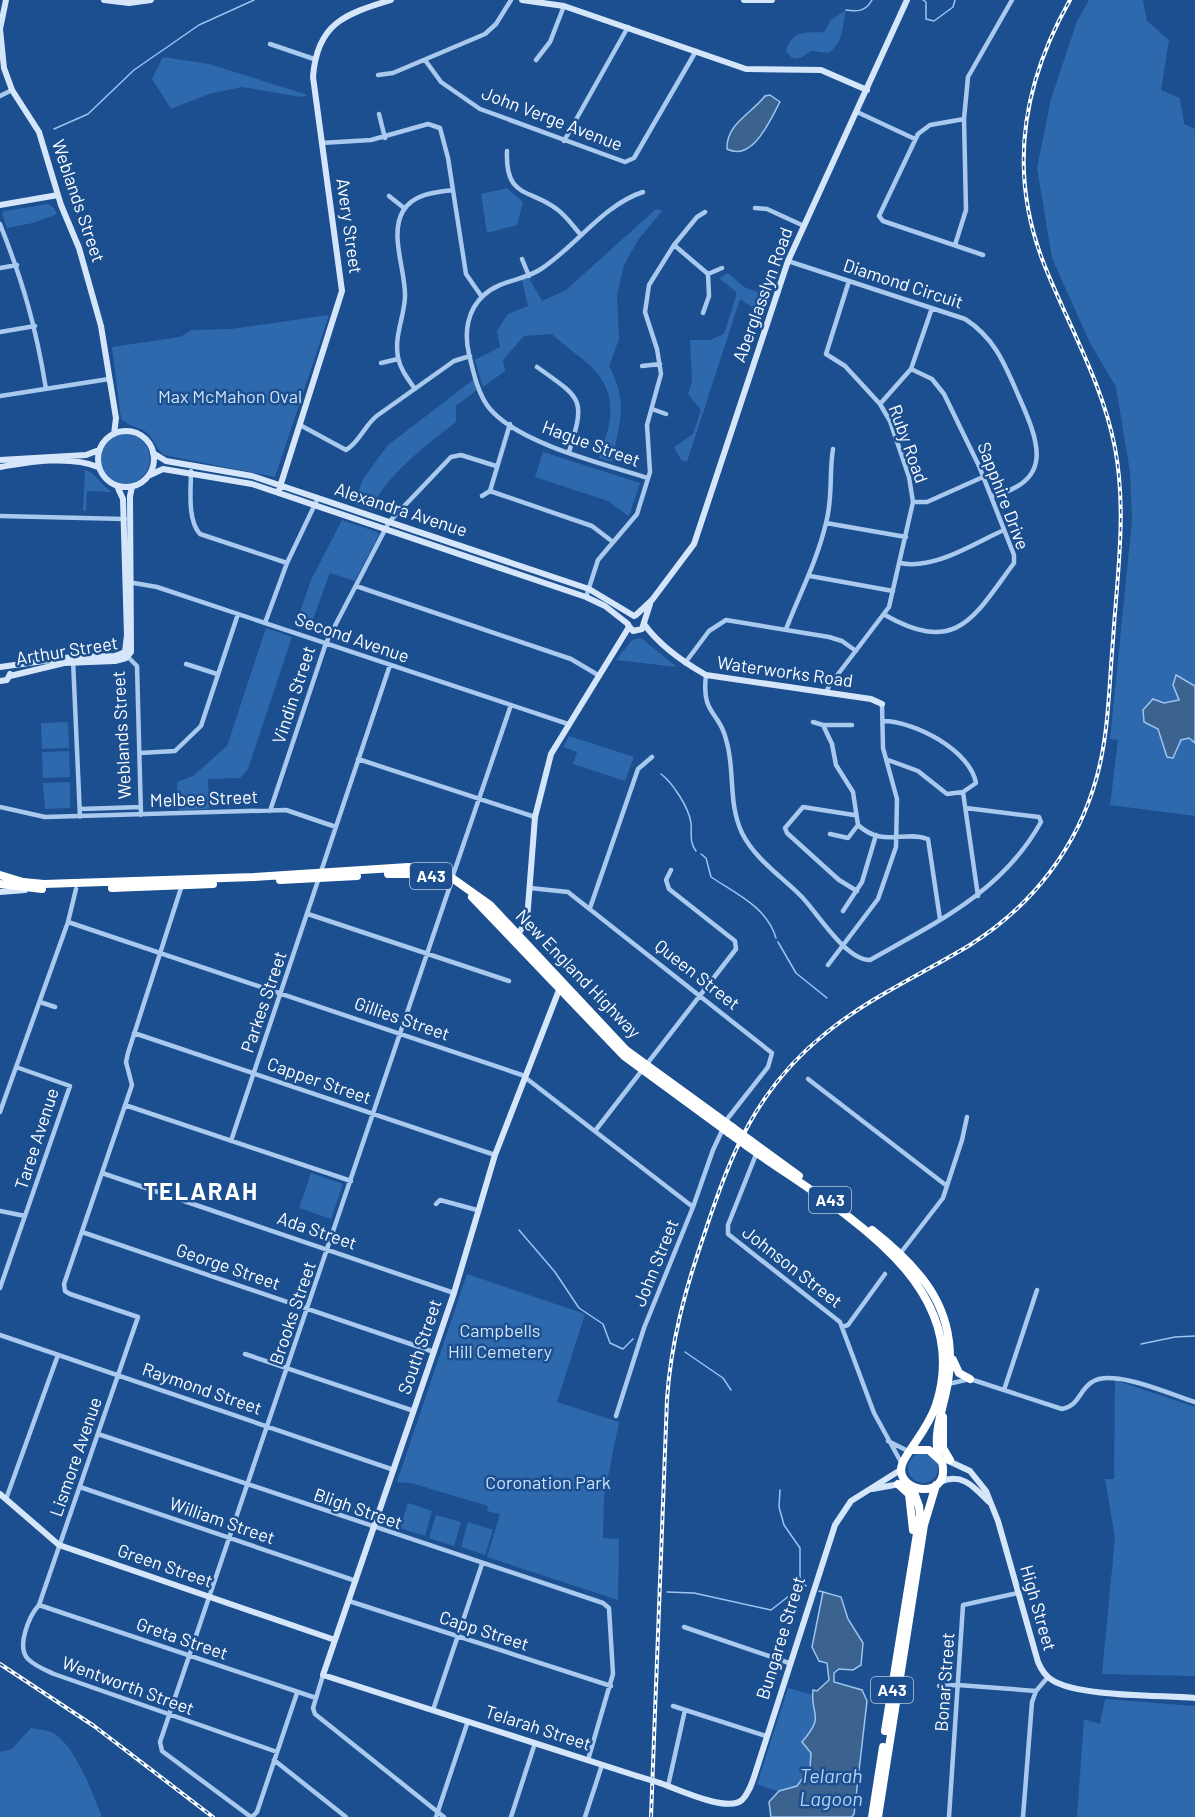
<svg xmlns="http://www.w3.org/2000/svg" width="1195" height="1817" viewBox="0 0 1195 1817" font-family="Barlow,sans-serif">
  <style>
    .green { fill: #2e69ad }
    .water { fill: #3c6290; stroke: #9cc4f0; stroke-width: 1.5 }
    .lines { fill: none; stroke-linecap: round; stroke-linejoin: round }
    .stream { stroke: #9cc4f0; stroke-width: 1.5 }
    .street { stroke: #a9c9ee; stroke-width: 4.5 }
    .secondary { stroke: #d6e6fa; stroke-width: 6 }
    .highway { stroke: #fff; stroke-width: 8 }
    .rail-casing { stroke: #fff; stroke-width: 4 }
    .rail { stroke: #1b4f8f; stroke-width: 1.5; stroke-dasharray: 4.5; stroke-linecap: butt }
    .secondary-bridge { stroke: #d6e6fa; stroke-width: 6 }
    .highway-bridge { stroke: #fff; stroke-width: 8 }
    .labels { text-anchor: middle; stroke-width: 5; stroke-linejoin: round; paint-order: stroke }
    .shield { fill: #1b4f8f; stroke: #bbcadd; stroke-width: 1.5 }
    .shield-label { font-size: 16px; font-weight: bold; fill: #fff }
    .street-label { font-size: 18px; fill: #fff; stroke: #1b4f8f }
    .park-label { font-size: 18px; fill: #cfe3fa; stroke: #1b4f8f }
    .water-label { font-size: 20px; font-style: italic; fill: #b5d3f5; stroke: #1b4f8f }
    .district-label { font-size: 24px; font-weight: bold; letter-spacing: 1.5px; fill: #fff; stroke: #1b4f8f }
  </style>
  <rect width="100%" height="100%" fill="#1b4f8f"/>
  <path class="green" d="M1089 0H1143L1147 21 1169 40 1161 90 1180 98 1184 124 1195 129V816L1110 805 1118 740 1110 739 1132 521 1130 472 1116 387 1090 343 1052 258 1037 168 1051 99 1077 21Z
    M846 10C841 28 845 42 828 53L811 51C802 58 792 64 786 50 794 29 806 33 824 32L831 20Z
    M163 57 209 64 308 95 301 97 242 87 209 94 171 109 152 79Z
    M507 188 523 202 517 225 487 233 481 194Z
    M48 204 54 208 57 214 33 223 7 228 2 214 4 211Z
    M656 209 662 211 638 240 624 265 617 295 619 339 609 366C629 403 619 424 612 462L599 458C613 419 620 391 585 361 574 352 563 345 552 334L524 336 503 360 505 371 483 387 475 360 500 347 497 331 508 314 528 306 522 280 529 278 542 301 566 290Z
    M728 273 744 287 771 297 763 315 740 299 687 462 681 460 674 447 693 434 701 410 688 394 692 381 690 340H710L724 334 736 296V292L719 278Z
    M329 315 275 477 164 455C156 449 154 439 146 432 137 426 127 426 121 418L112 347 180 337 192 330 231 329Z
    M474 379 477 390 456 406V422C429 443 382 478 372 510L354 504 363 479 387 446Z
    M100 459a25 25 0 1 1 50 0a25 25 0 1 1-50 0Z
    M543 452 640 483 630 513 628 516 608 501 535 477Z
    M85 470C96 473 102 486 112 492L87 491 86 511H83Z
    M342 520 377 532 379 535 355 581 330 573 309 630 295 626 311 580Z
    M266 628 292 637 248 769 240 778 208 779 209 809 178 810 177 782 193 776 227 746Z
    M641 638 677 667 616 660 632 640Z
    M68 722 69 748 42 749 41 723Z
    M569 736 634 757 625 781 573 764 577 752 563 747Z
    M69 751 70 777 43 778 42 752Z
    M70 782V808L45 809 43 783Z
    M311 1173 343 1184 331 1219 299 1208Z
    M467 1274 585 1314 557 1402 619 1422 604 1497 603 1538 619 1539 618 1600 487 1557 500 1514 487 1511 488 1506 411 1483 397 1482Z
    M1115 1380 1195 1407V1676L1102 1674 1115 1538 1105 1479H1114Z
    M908 1468a15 15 0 1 1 30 0a15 15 0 1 1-30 0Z
    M408 1503 432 1511 425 1536 400 1528Z
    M436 1515 461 1522 454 1546 429 1538Z
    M468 1522 493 1530 485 1555 461 1547Z
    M788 1688 813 1695C818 1718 817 1788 785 1791 777 1792 765 1787 757 1784Z
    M1105 1699 1195 1706V1817H1077L1084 1719 1100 1724Z
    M31 1728C38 1729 47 1730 53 1733 75 1745 93 1794 102 1817H0V1752L12 1749Z"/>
  <path class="water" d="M770 95 780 102C770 120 753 162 727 149 726 124 751 114 765 96Z
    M1176 675 1195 686V743L1189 738 1181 740 1173 758 1167 757 1158 729 1144 722 1143 710 1153 699 1164 703 1179 700 1173 685Z
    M823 1592 841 1597 848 1619 863 1643 861 1665 853 1670 839 1669 834 1673V1682L862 1690 867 1701 854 1814 852 1817H771L769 1802 779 1791 797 1786 810 1768 811 1753 802 1742C826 1714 810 1717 813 1690L817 1691 829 1680 827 1663 819 1661 812 1647Z"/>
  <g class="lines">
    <path class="stream" d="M923 0 926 2V19L934 21 953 7 955 0
      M846 10C858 12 866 11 872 0
      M54 129 88 114 134 70 199 25 254 0
      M661 774C673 783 689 808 691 823 692 834 689 842 696 851
      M701 854 706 858 711 877C736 894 767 907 776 938
      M778 942 796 973 827 998
      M519 1230 555 1272 579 1308 603 1324 610 1343 623 1349 633 1339
      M1141 1344 1175 1337 1195 1336
      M685 1352 723 1378 731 1390
      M780 1490 779 1507 784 1525 800 1548V1579L806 1586
      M819 1591 823 1592
      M667 1592 694 1593 771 1610 803 1585"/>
    <path class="street" d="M270 44 314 59
      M425 60 441 82 480 109 625 162 634 158 696 51
      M536 60 550 42 564 6
      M378 75 393 73 485 34 496 24 511 0
      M0 96 12 90
      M857 112 915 139
      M379 114 385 138
      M964 119 930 125 918 134 879 216 883 221 983 255
      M564 141 628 27
      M321 143 371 140 428 124 440 128 448 158 466 274 482 297
      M507 151C505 200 531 188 558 210 566 216 573 226 580 234
      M643 192C603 205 576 246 541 269 523 281 500 280 484 295 467 310 464 333 469 354 473 371 478 395 490 409 520 444 604 464 648 478
      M389 196 404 208
      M755 208 767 209 804 226
      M0 224C23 282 36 327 46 389
      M674 245 708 274 709 296 703 313
      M955 245 966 210 964 119 968 77 1012 0
      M522 259 529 276
      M788 261 965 319C995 338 1005 365 1019 397 1039 442 1055 482 991 496
      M0 268 17 265
      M708 274 722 268
      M0 332 35 326
      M381 363 398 359
      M642 366 660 364
      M537 367C582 399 586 398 569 452
      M415 389C408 379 400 369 398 357 394 336 404 318 405 297 406 271 389 235 403 211 413 194 435 192 453 190
      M0 396 109 379
      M880 404 911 369 932 308
      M652 409 666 414
      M300 425 346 450C360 442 365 424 378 415L454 361 470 356
      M191 471C191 489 187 520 200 534L287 563
      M490 491 592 526 613 542
      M482 496 490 491 510 424
      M913 502H927L983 477
      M0 516 125 519
      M826 523 906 537
      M900 563C935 570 972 544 1004 530
      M810 576 893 591
      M128 582 157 587 568 724
      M356 586 571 659 598 675
      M586 597 598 560 637 514 650 472 647 425 661 374 657 349 645 312 649 285 674 245 697 217 705 212
      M885 615C957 656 974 617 1014 563V555L979 466 944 394 932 379 911 369
      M265 623 287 563 318 498
      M786 629C800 593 817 561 826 523 833 498 829 473 833 449
      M126 655 137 666 141 815
      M73 660 80 817
      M685 663 709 631 726 620 829 637 842 641 856 651
      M186 664 217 674
      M706 675C701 716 720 710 727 743 735 773 728 803 742 833 755 859 781 876 801 896 817 912 845 960 870 960 937 922 1002 892 1041 822L1039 817 966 808
      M826 693 829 686 889 607 913 502 909 477 890 421 880 404 845 366 826 354 849 281
      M883 721C914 721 970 750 976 783L963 792 947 794 918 771 888 760
      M813 722 823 725H852
      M823 725 832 744 836 765 853 792 858 825C883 848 904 830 928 839L940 919
      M140 753 175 751 201 726 238 614
      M358 759 535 817
      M963 792 978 896
      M0 807 45 817 286 810 336 827
      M80 809 141 807
      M270 811 326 643 389 522 451 457 461 455 496 466
      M854 815 803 807 785 828 787 833 839 880 857 891
      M830 834 848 838 858 825
      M452 878 511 705
      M182 885 128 1053 126 1062 132 1085 64 1284 65 1291 70 1294 138 1317 39 1605C29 1616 16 1647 28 1659 35 1666 45 1670 54 1674L277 1752
      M530 888 568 892 772 1053 768 1067 728 1118 713 1150 693 1207 644 1328 616 1416
      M590 908 638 769 652 757
      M843 911 862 882 876 835
      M308 914 509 981
      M68 922 522 1075 693 1207
      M828 965 878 899 896 847 897 799 883 748 882 704
      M40 1002 55 1007
      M134 1033 495 1155
      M808 1079 947 1186
      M125 1105 351 1181
      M0 1112 68 922 76 889
      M595 1131 736 949 735 941 669 889 666 880 671 870
      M231 1141 390 665
      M757 1152 728 1225V1234L840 1322 874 1413 902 1464
      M102 1173 454 1293
      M436 1204 440 1200 477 1210
      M0 1211 25 1216
      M82 1232 434 1352
      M899 1255 943 1198 962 1140 967 1117
      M0 1288 70 1086 16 1067
      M842 1327 848 1325 885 1274
      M0 1335 394 1470
      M245 1354 414 1411
      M948 1384 970 1379 1062 1409C1079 1406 1079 1390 1092 1382 1113 1368 1172 1395 1195 1402
      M1004 1390 1037 1290
      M98 1434 603 1603 609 1608 613 1674 588 1760
      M888 1441 910 1452
      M80 1487 356 1581
      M6 1499 58 1355
      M349 1601 611 1686
      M39 1605 316 1698
      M684 1627 789 1663
      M323 1675 313 1708 315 1714 444 1817
      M939 1686 958 1685 1036 1691
      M673 1706 766 1736
      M433 1710 482 1564
      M274 1760 346 1817
      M668 1786 685 1710
      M251 1817 162 1751 160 1742 451 883
      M252 1817 257 1812 297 1693
      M436 1817 468 1721
      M511 1817 535 1743
      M585 1817 602 1765
      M949 1817 963 1605 1018 1593
      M1023 1817 1032 1702 1036 1691 1048 1677"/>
    <path class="secondary" d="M6 0 0 29 4 68 12 90 39 132 61 205 79 248 101 326 116 418 114 434
      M104 0 129 3 151 0
      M522 0 564 6 746 69 821 70 867 90
      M744 0H772
      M0 205 58 195
      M98 459a28 28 0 1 1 56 0a28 28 0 1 1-56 0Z
      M153 453 166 461 252 476 589 589 634 616
      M0 460 86 455 99 450
      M0 467C29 462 70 455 98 467
      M150 475 163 469 252 484 586 597 605 606 628 624
      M278 493 342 291 313 77C317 23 345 14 391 0
      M636 615 652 600 694 544 788 261 907 0
      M644 624C660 646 683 662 706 675L871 699 882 704
      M628 625 633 631 642 629 650 604
      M0 667 72 657 115 656 125 652 127 635 123 499 117 486
      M10 676 64 663 115 661 126 658 131 652 130 496 132 487
      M0 681 7 680 10 674
      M0 892 25 890
      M517 936 527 920 535 817 551 754 629 627
      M559 990 495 1155 454 1293 323 1675 637 1776
      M940 1457 970 1471 986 1491 998 1521 1038 1662C1041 1669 1045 1676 1052 1680 1078 1697 1162 1695 1195 1698
      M940 1482C962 1472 974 1487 989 1502
      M872 1489 900 1484
      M0 1494 59 1545 335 1640
      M660 1783C677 1789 728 1813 742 1800 749 1793 752 1783 755 1774L835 1525 851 1501 902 1469"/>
    <path class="highway" d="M388 874H420
      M0 875 23 882 44 884 254 877 408 867 427 869 452 878 490 905 626 1050 732 1127
      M280 880 357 876
      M0 884 42 889
      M112 888 213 884
      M472 897 624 1056 729 1133
      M751 1141 799 1176
      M747 1146C831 1207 977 1279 936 1405 929 1426 915 1441 904 1460 887 1491 952 1505 942 1462L929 1450H912
      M872 1230C924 1271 959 1312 948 1382 944 1408 933 1429 938 1455
      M953 1360 959 1373 970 1379
      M943 1417V1448L950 1460
      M898 1484 909 1494 913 1530
      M885 1731 920 1515 919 1506 912 1487
      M872 1817 883 1747
      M878 1817 924 1525 936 1485"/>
    <defs>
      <path id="rail" d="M0 1664 94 1726 213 1817
        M651 1817 667 1399C671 1342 685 1290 704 1235 731 1153 756 1089 826 1033 870 997 922 974 970 945 1032 906 1078 847 1097 776 1109 732 1109 685 1113 640 1117 577 1127 511 1115 448 1103 385 1070 328 1046 269 1007 175 1021 86 1070 0"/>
    </defs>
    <use href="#rail" class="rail-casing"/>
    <use href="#rail" class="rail"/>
    <path class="secondary-bridge" d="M637 1776 660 1783"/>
    <path class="highway-bridge" d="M732 1127 751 1141
      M729 1133 747 1146"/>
  </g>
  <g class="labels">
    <g class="shield">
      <rect x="410" y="863" width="42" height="26" rx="4.5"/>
      <rect x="809" y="1187" width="42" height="26" rx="4.5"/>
      <rect x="871" y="1677" width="42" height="26" rx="4.5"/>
    </g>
    <g class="shield-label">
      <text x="431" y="882">A43</text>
      <text x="830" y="1206">A43</text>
      <text x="892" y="1696">A43</text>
    </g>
    <g class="street-label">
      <text transform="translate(552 119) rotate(21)" y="6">John Verge Avenue</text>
      <text transform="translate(78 201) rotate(71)" y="6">Weblands Street</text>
      <text transform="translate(349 226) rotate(82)" y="6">Avery Street</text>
      <text transform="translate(903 284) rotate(18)" y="6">Diamond Circuit</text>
      <text transform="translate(763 295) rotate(-70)" y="6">Aberglasslyn Road</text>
      <text transform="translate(591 444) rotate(20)" y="6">Hague Street</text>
      <text transform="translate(908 444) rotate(70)" y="6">Ruby Road</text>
      <text transform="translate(1003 496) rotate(69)" y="6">Sapphire Drive</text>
      <text transform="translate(401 510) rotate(18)" y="6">Alexandra Avenue</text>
      <text transform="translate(352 638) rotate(19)" y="6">Second Avenue</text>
      <text transform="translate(67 651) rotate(-9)" y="6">Arthur Street</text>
      <text transform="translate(785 672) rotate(8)" y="6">Waterworks Road</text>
      <text transform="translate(294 695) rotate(-72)" y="6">Vindin Street</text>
      <text transform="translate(122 735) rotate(-93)" y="6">Weblands Street</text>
      <text transform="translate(204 799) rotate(-2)" y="6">Melbee Street</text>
      <text transform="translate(578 974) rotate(46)" y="6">New England Highway</text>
      <text transform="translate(697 975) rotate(38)" y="6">Queen Street</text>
      <text transform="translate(264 1002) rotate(-71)" y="6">Parkes Street</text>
      <text transform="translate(402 1019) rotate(19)" y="6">Gillies Street</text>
      <text transform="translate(319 1081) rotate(19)" y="6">Capper Street</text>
      <text transform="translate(37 1139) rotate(-72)" y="6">Taree Avenue</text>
      <text transform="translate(317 1231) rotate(19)" y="6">Ada Street</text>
      <text transform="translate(656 1263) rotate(-68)" y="6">John Street</text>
      <text transform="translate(228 1267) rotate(19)" y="6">George Street</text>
      <text transform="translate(792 1267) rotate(38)" y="6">Johnson Street</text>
      <text transform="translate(293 1313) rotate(-71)" y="6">Brooks Street</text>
      <text transform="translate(420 1347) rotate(-71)" y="6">South Street</text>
      <text transform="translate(202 1389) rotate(19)" y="6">Raymond Street</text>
      <text transform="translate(76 1457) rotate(-71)" y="6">Lismore Avenue</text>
      <text transform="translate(358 1509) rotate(19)" y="6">Bligh Street</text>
      <text transform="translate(222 1521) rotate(19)" y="6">William Street</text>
      <text transform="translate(165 1566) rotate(19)" y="6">Green Street</text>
      <text transform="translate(1038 1608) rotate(74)" y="6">High Street</text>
      <text transform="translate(484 1631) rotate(18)" y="6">Capp Street</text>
      <text transform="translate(781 1638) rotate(-73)" y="6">Bungaree Street</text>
      <text transform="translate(182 1639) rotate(19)" y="6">Greta Street</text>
      <text transform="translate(945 1682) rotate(-86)" y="6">Bonar Street</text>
      <text transform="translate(128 1686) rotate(20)" y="6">Wentworth Street</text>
      <text transform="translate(538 1728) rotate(18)" y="6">Telarah Street</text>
    </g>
    <g class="park-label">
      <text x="230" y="403">Max McMahon Oval</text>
      <text x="500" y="1337">Campbells<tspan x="500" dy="21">Hill Cemetery</tspan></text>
      <text x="548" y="1489">Coronation Park</text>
    </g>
    <g class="water-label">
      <text x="831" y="1783">Telarah<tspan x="831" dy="23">Lagoon</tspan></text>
    </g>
    <g class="district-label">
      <text x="201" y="1200">TELARAH</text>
    </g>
  </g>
</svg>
